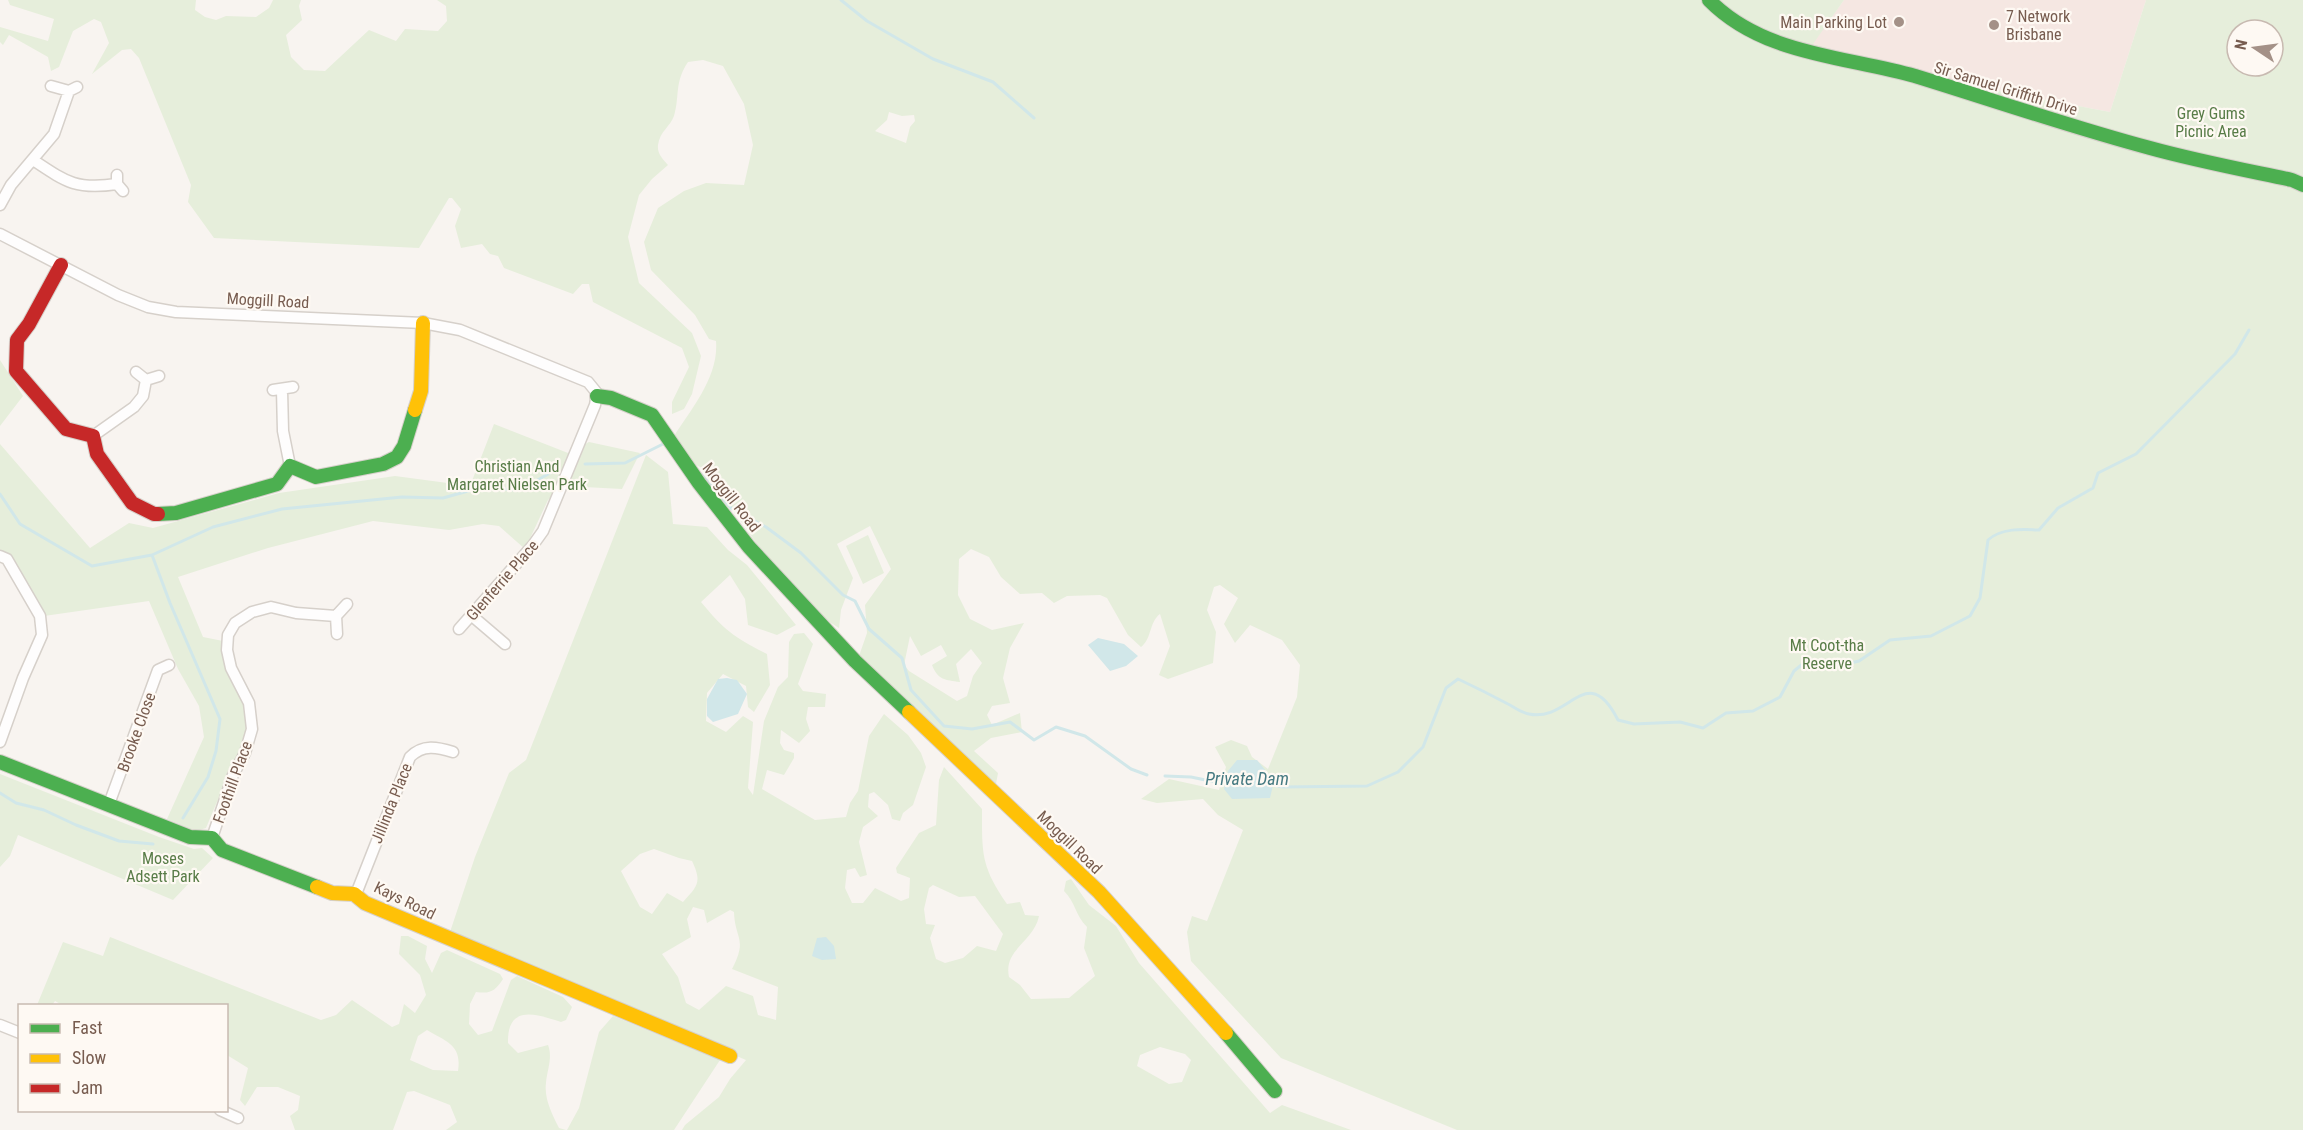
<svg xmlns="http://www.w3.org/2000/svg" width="2303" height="1130" viewBox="0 0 2303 1130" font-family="'Roboto Condensed',sans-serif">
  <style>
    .commercial { fill: #f5e7e2 }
    .green { fill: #e6eedb; fill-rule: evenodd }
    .water { fill: #d1e7e9 }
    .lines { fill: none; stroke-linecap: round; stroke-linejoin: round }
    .stream { stroke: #d1e7e9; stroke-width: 3 }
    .street-casing { stroke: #d6d0ca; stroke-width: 13 }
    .fast-casing { stroke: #d6d0ca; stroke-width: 16 }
    .slow-casing { stroke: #d6d0ca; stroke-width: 16 }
    .jam-casing { stroke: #d6d0ca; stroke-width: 16 }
    .street { stroke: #fefdfd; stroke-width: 10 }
    .fast { stroke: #4caf50; stroke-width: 14 }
    .slow { stroke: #ffc107; stroke-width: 14 }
    .jam { stroke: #c62828; stroke-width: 14 }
    .poi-dot { fill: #a49187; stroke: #fef9f3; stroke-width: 2 }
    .labels { text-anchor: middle; stroke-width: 4.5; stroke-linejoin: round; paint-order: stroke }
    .poi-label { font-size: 16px; fill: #775c4f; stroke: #fef9f3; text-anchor: start }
    .street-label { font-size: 16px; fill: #775c4f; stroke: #fef9f3 }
    .park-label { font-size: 16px; fill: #587c47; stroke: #fef9f3 }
    .water-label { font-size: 18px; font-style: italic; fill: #467a82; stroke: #fef9f3 }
  </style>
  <rect width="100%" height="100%" fill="#f8f4f0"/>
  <path class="commercial" d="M1844 0H2146L2110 112 1962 84 1812 44Z"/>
  <path class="green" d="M8 0H196L195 10 205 17 216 20 226 16 256 17 269 8 273 0H301L299 6 302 20 286 35 291 57 304 70 325 71 369 30 396 41 405 29 438 31 447 21 446 6 437 0H1844L1813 44 1962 84 2110 112 2146 0H2303V1130H1457L1281 1058 1191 961 1187 932 1192 916 1207 921 1243 830 1218 815 1203 799 1157 803 1141 799 1169 779 1219 790 1226 767 1215 747 1231 740 1247 746 1252 757 1268 769 1297 697 1300 665 1282 640 1250 625 1235 643 1224 624 1238 598 1220 585 1214 587 1207 610 1216 632 1213 663 1168 679 1159 675 1170 646 1160 614C1149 622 1152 639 1141 647L1128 635 1107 598 1100 595 1067 596 1054 603 1042 593 1020 594 1001 577 989 557 971 549 959 559 958 595 970 619 992 630 1024 623 1010 648 1003 678 1010 703 992 706 987 715 992 725 1020 713 1022 732 991 738 974 751 998 773 996 784 859 656 867 633 865 605 891 569 870 526 837 544 853 578 841 610 839 628 806 607 776 571 704 469 690 462 674 436C692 408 719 376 716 341L709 339 695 315 651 270 644 242 658 208 684 191 706 183 744 185 753 145 744 104 723 66 703 60 688 62C674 83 680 96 674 116 670 127 660 131 658 145 657 154 663 159 668 165L652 179 639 195 628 237 639 283 692 333 701 356 692 394 684 409 672 414V402L689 367 682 348 593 302 589 284H582L573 294 504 268 498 256 490 254 482 244 461 248 455 226 461 209 452 198H449L419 248 214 238 188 202 191 185 139 58 131 49 122 50 92 74 109 43 101 22 94 19 73 31 59 67 51 71 48 57 9 35 3 45 0 42V27L48 41 54 19 10 5ZM2237 30H2273V66H2237ZM889 112 902 116 914 115 915 121 910 127 906 143 875 131 887 120ZM910 636 921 656 941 645 947 656 932 665C938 680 945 680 960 682L956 664 971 649 982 663 973 676 967 696 957 701 909 671 904 665Z
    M0 360 23 396 0 426Z
    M494 424 568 453 589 442 640 453 622 489 565 486 548 500 525 549 499 526 483 524 449 530 373 521 268 548 178 577 203 637 223 641 245 703 247 726 242 749 232 766 206 828 196 831 167 819 204 737 199 706 178 669 149 601 44 616 0 552V444L90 548 129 523 153 528 279 493 395 476 470 486Z
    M646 455 668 472 673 524 707 527 728 550 747 565 796 625 777 635 748 625 745 599 730 575 701 602C724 630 735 638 767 654L770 685 754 712 748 707 746 686 723 674 707 693 706 721 726 732 743 716 753 722 748 788 753 795 764 721 778 687 788 677 789 642 794 634 804 633 813 644 798 684 803 691 826 694 825 707H808L806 719 810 731 799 743 781 730 780 743 784 750 794 753V758L784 775 767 770 762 789 815 820 846 817 850 803 858 791 869 736 884 714 908 735 921 753 926 767 913 805 903 813 900 821 892 819 888 805 874 792 869 794 868 807 878 816 863 827 859 842 867 875 860 877 855 868 847 870 845 888 852 903H863L875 888 901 901 909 898 910 878 897 873 896 868 919 833 936 825 939 780 944 767 982 809C982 854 981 866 1007 904L1020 902 1025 915 1039 916C1034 942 1003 949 1009 977L1020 985 1031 999 1069 998 1095 976 1084 948 1087 927C1075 915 1076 903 1064 891L1066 881 1071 879 1089 905 1116 926 1139 963 1270 1113 1282 1105 1351 1130H682L685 1125 719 1097 730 1079 746 1060 449 935 475 857 509 773 526 760ZM654 849 679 858 692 861C702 882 698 886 683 902L667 893 652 914 640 907 621 871 640 854ZM933 885 959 897 975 896 1003 934 996 951 977 946 963 958 945 963 936 959 930 938 935 925 926 924 924 909 929 888ZM693 907 704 910 707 923 730 910 734 912C735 940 748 938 732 969L778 987 776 1020 758 1015 753 996 726 986 699 1010 686 1003 678 977 662 954 691 937 687 919ZM1160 1047 1185 1054 1191 1060 1182 1082 1169 1084 1137 1066 1140 1055Z
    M868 535 884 573 863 584 846 546Z
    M0 774 159 837 194 849 202 848 213 858 173 900 18 835 10 856 0 867Z
    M401 936H408L427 946 425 959 432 973 441 953 447 950 500 974 503 979C495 991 491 994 476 992L470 1004 469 1024 478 1035 492 1031 511 980 517 976 563 997 572 1007 566 1020 561 1022C536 1014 507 1004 508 1043L518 1053 548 1045C553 1058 547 1070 546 1083 544 1099 552 1114 559 1128L566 1130H446L457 1122 450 1105 414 1091 407 1092 393 1130H295L290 1116 298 1110 300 1096 278 1087H257L245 1106 240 1100 248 1068 227 1055 226 1006H64L55 1001 52 1005H37L63 942 103 956 110 937 321 1020 336 1015 352 1000 392 1027 399 1024 404 1004 415 1013 426 995 420 975 399 954ZM427 1030C447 1042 462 1045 458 1071L433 1070 410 1060 418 1036Z
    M613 1016 720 1060 674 1130H567L579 1108 599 1032Z"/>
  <path class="water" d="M1098 638 1124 644 1138 656 1126 666 1110 671 1088 645Z
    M727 678 737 680 747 694 738 714 713 722 707 716V699L718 679Z
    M1237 760H1257L1274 781 1270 798 1232 799 1224 789 1228 771Z
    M826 937 834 946 836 959 822 960 812 956 817 938Z"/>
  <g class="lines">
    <path class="stream" d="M841 0 867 21 933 59 993 82 1034 118
      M585 464 625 463 665 443
      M701 474 732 509 766 527 801 553 843 595 855 601 869 629 902 658 911 690 944 726 972 729 1010 722 1034 740 1056 727 1085 736 1131 769 1147 775
      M0 494 20 524 92 566 152 555 213 527 282 509 402 497 443 498 479 488 520 490 550 473
      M152 555 170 603 220 719 216 751 208 777 183 818
      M1165 776 1191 777 1220 783 1229 782
      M1271 785 1283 787 1367 786 1398 772 1423 747 1446 688 1458 679C1475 687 1491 695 1508 704 1514 707 1522 713 1529 714 1569 723 1587 659 1618 720L1634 724 1680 722 1703 728 1726 713 1753 711 1780 697 1794 671 1805 662 1842 665 1859 661 1890 640 1931 636 1970 616 1980 598 1988 540C2001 528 2022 529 2039 530L2058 508 2093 488 2098 473 2136 454 2235 354 2249 330
      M0 793 16 803 44 810 76 825 119 841 153 844"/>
    <defs>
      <path id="street" d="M51 86 69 91 77 87
        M33 160C66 182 76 190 117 184
        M117 175V184L123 191
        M0 205 11 185 54 134 69 91
        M0 234 118 295 148 307 176 312 423 323 460 330 588 382 597 393 595 405 543 531 533 545 459 629
        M136 372 146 380 159 376
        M273 390 293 387
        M282 390 283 431 290 466
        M93 436 134 407 143 396 146 380
        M0 556 7 559 40 616 42 635 23 678 0 742
        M471 615 505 644
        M337 634 336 616 347 604
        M109 804 158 670 169 665
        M212 838 233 775 245 753 252 729 249 703 231 668 227 650 228 635 235 623 252 612 271 607 296 613 336 616
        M356 894 410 757C423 744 437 747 453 752
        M0 1025 20 1033
        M220 1110 238 1118"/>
      <path id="fast" d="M1709 0C1763 55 1844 56 1915 76 1993 100 2071 127 2150 148 2197 161 2245 170 2292 180L2303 185
        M597 396 611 398 652 415 699 483 749 547 855 661 909 712
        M158 514 176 513 277 484 290 466 316 477 383 464 397 457 404 446 415 410
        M0 762 190 837 212 838 222 850 317 887
        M1226 1033 1275 1091"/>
      <path id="slow" d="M415 410 421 391 423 323
        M909 712 1099 892 1226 1033
        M317 887 332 893 354 894 365 903 730 1056"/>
      <path id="jam" d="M61 265 29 324 17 340 16 371 66 429 93 436 97 454 132 503 154 514H158"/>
    </defs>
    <use href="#street" class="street-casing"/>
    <use href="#fast" class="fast-casing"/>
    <use href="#slow" class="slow-casing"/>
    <use href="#jam" class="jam-casing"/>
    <use href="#street" class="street"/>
    <use href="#fast" class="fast"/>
    <use href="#slow" class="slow"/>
    <use href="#jam" class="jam"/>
  </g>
  <g class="poi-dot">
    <circle cx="1899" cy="22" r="6"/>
    <circle cx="1994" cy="25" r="6"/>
  </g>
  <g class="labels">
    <g class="poi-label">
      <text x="2006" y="22">7 Network<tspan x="2006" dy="18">Brisbane</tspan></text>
      <text x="1887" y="28" text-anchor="end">Main Parking Lot</text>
    </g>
    <g class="street-label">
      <text transform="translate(2006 88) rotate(17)" y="6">Sir Samuel Griffith Drive</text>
      <text transform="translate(268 300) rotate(3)" y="6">Moggill Road</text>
      <text transform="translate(732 497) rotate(52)" y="6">Moggill Road</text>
      <text transform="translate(502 580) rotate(-49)" y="6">Glenferrie Place</text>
      <text transform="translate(136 732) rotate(-70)" y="6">Brooke Close</text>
      <text transform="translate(232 782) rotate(-70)" y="6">Foothill Place</text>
      <text transform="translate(391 803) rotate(-68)" y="6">Jillinda Place</text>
      <text transform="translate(1070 842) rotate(44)" y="6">Moggill Road</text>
      <text transform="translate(405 900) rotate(26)" y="6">Kays Road</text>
    </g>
    <g class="park-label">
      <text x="2211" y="119">Grey Gums<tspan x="2211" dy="18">Picnic Area</tspan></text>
      <text x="517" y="472">Christian And<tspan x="517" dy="18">Margaret Nielsen Park</tspan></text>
      <text x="1827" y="651">Mt Coot-tha<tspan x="1827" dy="18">Reserve</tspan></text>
      <text x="163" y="864">Moses<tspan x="163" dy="18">Adsett Park</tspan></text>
    </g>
    <g class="water-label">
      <text x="1247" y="785">Private Dam</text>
    </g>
  </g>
  <rect x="18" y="1004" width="210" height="108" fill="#fef9f3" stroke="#c8bab1" stroke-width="1.5"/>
  <rect x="30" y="1024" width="30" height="9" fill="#4caf50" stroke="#c8bab1" stroke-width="1.5"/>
  <text x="72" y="1034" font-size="18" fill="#775c4f">Fast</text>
  <rect x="30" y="1054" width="30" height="9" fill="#ffc107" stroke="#c8bab1" stroke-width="1.5"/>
  <text x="72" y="1064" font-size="18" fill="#775c4f">Slow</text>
  <rect x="30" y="1084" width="30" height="9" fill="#c62828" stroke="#c8bab1" stroke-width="1.5"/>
  <text x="72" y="1094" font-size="18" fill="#775c4f">Jam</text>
  <g transform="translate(2255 48) rotate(283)"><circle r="28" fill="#fef9f3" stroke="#c8bab1" stroke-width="1.5"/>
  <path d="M0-4.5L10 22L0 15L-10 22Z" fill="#a49187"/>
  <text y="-9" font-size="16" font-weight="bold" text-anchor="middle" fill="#775c4f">N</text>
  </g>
</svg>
